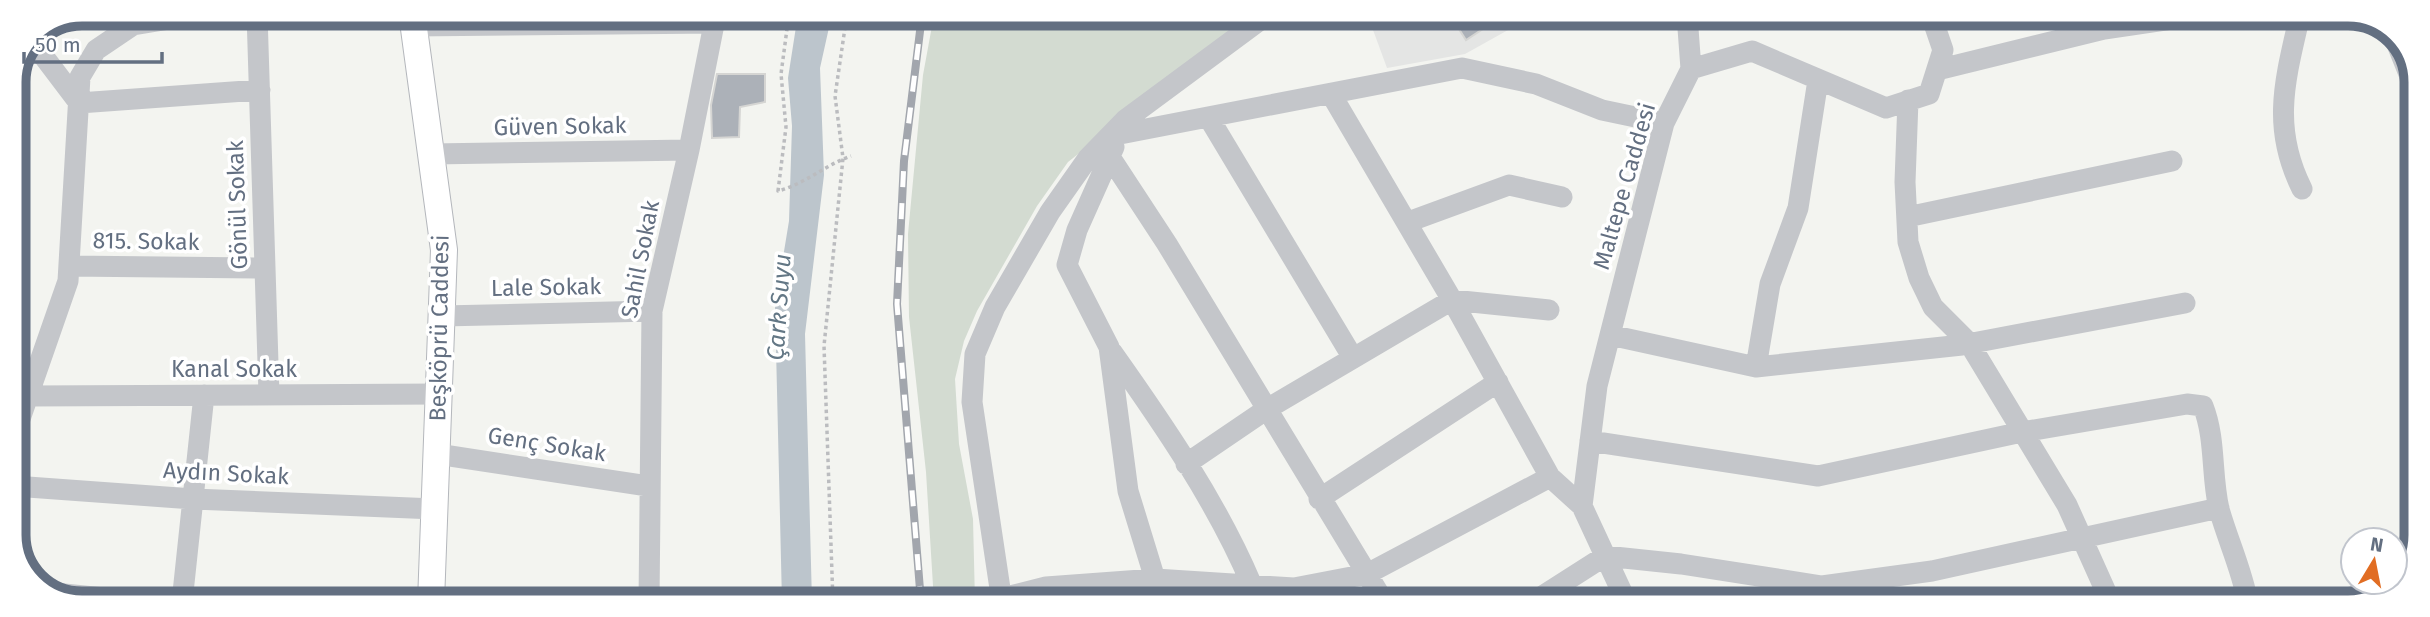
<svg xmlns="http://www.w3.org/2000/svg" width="2430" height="617" viewBox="0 0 2430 617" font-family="'Fira Sans',sans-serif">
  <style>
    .built { fill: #e4e5e4 }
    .green { fill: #d3dbd1 }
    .water { fill: #bcc5cc }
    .building { fill: #acb1b8; stroke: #d5d5d3; stroke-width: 2 }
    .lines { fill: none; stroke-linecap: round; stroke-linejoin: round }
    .major-casing { stroke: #b4b7bc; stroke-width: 28 }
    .path { stroke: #bbbcbf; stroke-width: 3.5; stroke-dasharray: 3.5 3.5; stroke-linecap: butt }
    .minor { stroke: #c4c6ca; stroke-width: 21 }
    .major { stroke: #fff; stroke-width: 26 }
    .rail-casing { stroke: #a2a6ad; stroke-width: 8 }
    .rail { stroke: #fff; stroke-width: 5; stroke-dasharray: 16; stroke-linecap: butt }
    .labels { text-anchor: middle; stroke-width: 7; stroke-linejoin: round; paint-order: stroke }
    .street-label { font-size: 23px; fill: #636f81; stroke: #fff }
    .water-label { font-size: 24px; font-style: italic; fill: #637785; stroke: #fff }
    .rim { fill: none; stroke: #636f81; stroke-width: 9 }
  </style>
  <rect width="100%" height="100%" fill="#f3f4f0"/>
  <path class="built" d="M1371 15H1535L1465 54 1387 68 1369 19Z"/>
  <path class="green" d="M934 15H1256L1068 162 1037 206 977 311 964 341 955 379 959 444 973 519 975 602H934L926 472 909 317 908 234 923 75Z
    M2089 588 2095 603H2027Z"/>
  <path class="water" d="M798 14H832L820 68 824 175 805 334 812 602H782L775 306 789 221 792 126 788 78Z"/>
  <path class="building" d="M1450 15H1504L1466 40Z
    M717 74H765V102L740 107 739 137 712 138 711 105Z"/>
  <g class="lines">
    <defs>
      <path id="major" d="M412 14 444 250 431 602"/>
    </defs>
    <use href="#major" class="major-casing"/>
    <path class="path" d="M789 14 781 74 786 127 778 191C805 184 825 165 851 156
      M833 602 824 346 843 158 835 96 847 14"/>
    <path class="minor" d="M257 14 269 395
      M1687 15 1691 69
      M2300 15C2285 80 2271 127 2302 189
      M413 26 715 23
      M2393 34 2415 89
      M32 41 79 103 260 90
      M1937 70 2104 29 2199 15
      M1331 94 1452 300 1550 477 1582 506
      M1908 100 1905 182 1908 242 1919 278 1933 307 1969 343 2067 505 2111 603
      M1209 118 1353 358
      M1120 134 1462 68 1536 84 1602 110 1664 123
      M1114 147 1077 230 1067 265 1109 347 1128 491 1155 579 1167 602
      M432 154 689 150
      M1110 157 1167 244 1384 602
      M1907 217 2172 161
      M1408 222 1509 185 1562 197
      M69 266 265 268
      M442 316 652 311
      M1610 335 1756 367 1962 345 2185 303
      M1112 352C1163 424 1216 501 1251 583
      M1756 367 1770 284 1798 208 1818 80
      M29 396 439 394
      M14 436 68 281 80 77 96 50 133 25 200 14
      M1590 441 1818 476 2022 432 2187 404 2203 406C2216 439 2211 475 2219 509 2228 541 2242 570 2248 603
      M437 454 648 486
      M1186 464 1267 409 1452 300 1549 310
      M14 486 193 499 435 509
      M1319 499 1498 382
      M54 593 144 602
      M1002 598 1046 587 1155 579 1294 588 1367 574 1550 477
      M431 601 450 602
      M182 602 204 395
      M649 602 652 311 689 150 716 14
      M1002 602 972 402 975 354 995 307 1050 212 1088 158 1125 120 1267 15
      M1533 602 1605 556 1681 564 1822 586 1932 571 2219 508
      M1627 603 1582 506 1597 386 1664 123 1691 69 1752 51 1886 108 1929 94 1943 50 1931 15"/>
    <use href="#major" class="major"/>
    <defs>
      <path id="rail" d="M921 602 897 304 904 161 922 15"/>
    </defs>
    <use href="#rail" class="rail-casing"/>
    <use href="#rail" class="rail"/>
  </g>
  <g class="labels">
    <g class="street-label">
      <text transform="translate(560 126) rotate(-1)" y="8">Güven Sokak</text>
      <text transform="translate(1624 186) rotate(-74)" y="8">Maltepe Caddesi</text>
      <text transform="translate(237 205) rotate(-92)" y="8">Gönül Sokak</text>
      <text transform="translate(146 241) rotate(1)" y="8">815. Sokak</text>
      <text transform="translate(640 259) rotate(-79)" y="8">Sahil Sokak</text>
      <text transform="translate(546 287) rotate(-1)" y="8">Lale Sokak</text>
      <text transform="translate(439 328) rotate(-89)" y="8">Beşköprü Caddesi</text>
      <text x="234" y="377">Kanal Sokak</text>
      <text transform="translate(547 444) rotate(9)" y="8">Genç Sokak</text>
      <text transform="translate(226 473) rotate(3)" y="8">Aydın Sokak</text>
    </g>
    <g class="water-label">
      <text transform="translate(779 307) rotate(-86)" y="8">Çark Suyu</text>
    </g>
  </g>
  <path d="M0 0H2430V617H0ZM82 26H2348A56 56 0 0 1 2404 82V535A56 56 0 0 1 2348 591H82A56 56 0 0 1 26 535V82A56 56 0 0 1 82 26Z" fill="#fff" fill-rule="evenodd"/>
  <path class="rim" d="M82 26H2348A56 56 0 0 1 2404 82V535A56 56 0 0 1 2348 591H82A56 56 0 0 1 26 535V82A56 56 0 0 1 82 26Z"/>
  <g transform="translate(2374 561) rotate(10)"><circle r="33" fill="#ffffff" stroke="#c1c5cd" stroke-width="2"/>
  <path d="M0-5L12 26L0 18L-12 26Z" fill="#e16d23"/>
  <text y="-10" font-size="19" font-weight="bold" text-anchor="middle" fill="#636f81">N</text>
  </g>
  <path d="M24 52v10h138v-10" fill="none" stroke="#636f81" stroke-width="3.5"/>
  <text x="35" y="52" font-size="21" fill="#636f81" stroke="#ffffff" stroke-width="5" paint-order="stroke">50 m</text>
</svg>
